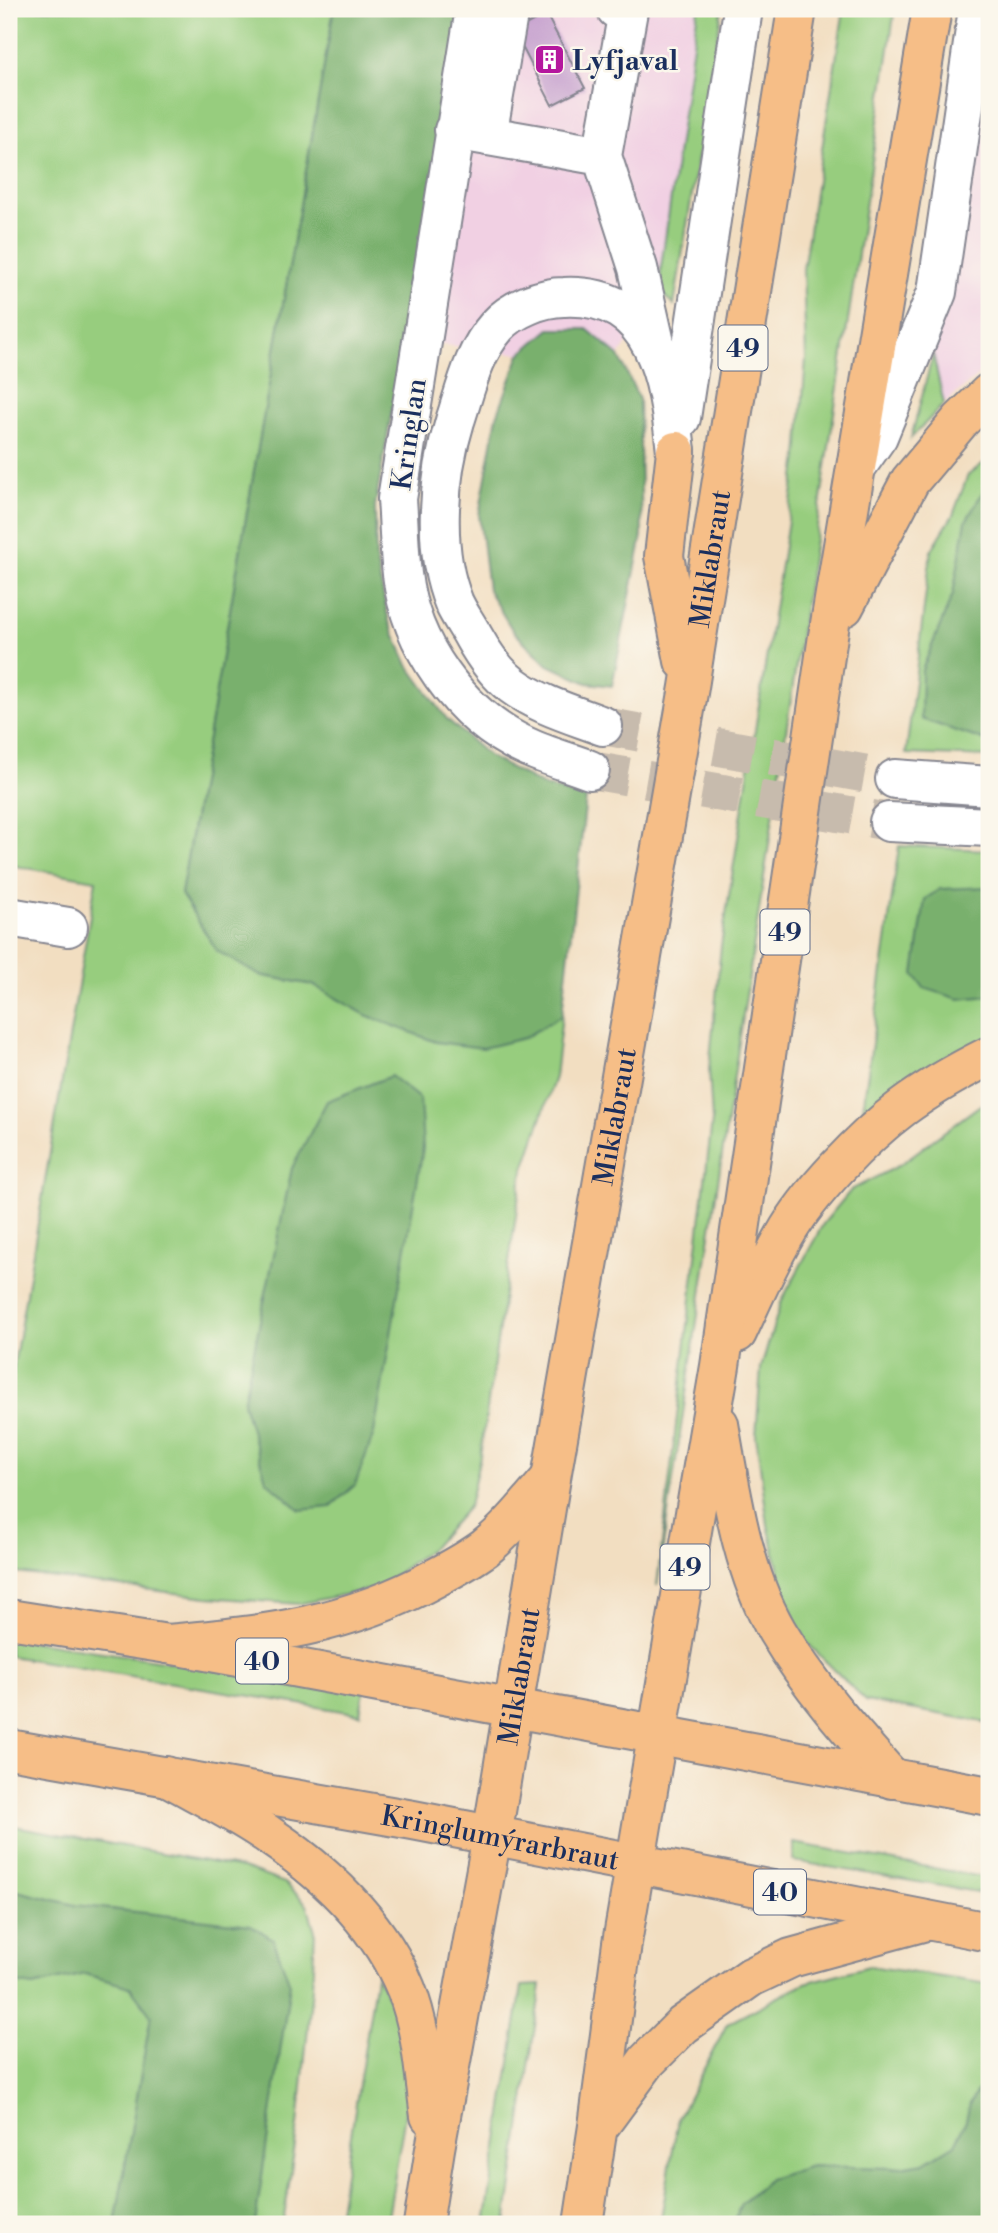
<svg xmlns="http://www.w3.org/2000/svg" width="998" height="2233" viewBox="0 0 998 2233" font-family="'Libre Bodoni',serif">
  <style>
    .built { fill: #f1d0e3 }
    .green { fill: #97cd7e; stroke: #597e6e; stroke-width: 2 }
    .forest { fill: #79b06d; stroke: #4a7066; stroke-width: 2 }
    .building { fill: #c59fce }
    .lines { fill: none; stroke-linecap: round; stroke-linejoin: round }
    .minor-tunnel { stroke: #c7bbad; stroke-width: 38; stroke-dasharray: 38 19; stroke-linecap: butt }
    .minor-casing { stroke: #868690; stroke-width: 42 }
    .major-casing { stroke: #868690; stroke-width: 42 }
    .highway-casing { stroke: #868690; stroke-width: 42 }
    .minor { stroke: #fff; stroke-width: 38 }
    .major { stroke: #f6be87; stroke-width: 38 }
    .highway { stroke: #f6be87; stroke-width: 38 }
    .labels { text-anchor: middle; stroke-width: 5; stroke-linejoin: round; paint-order: stroke }
    .shield { fill: #fbf7ec; stroke: #5e6b89; stroke-width: 2 }
    .shield-label { font-size: 26px; font-weight: bold; fill: #1b2f5e }
    .poi-label { font-size: 28px; font-weight: bold; fill: #1b2f5e; stroke: #fbf7ec; text-anchor: start }
    .street-label { font-size: 28px; fill: #1b2f5e; stroke: #fbf7ec }
  </style>
  <rect width="100%" height="100%" fill="#fbf7ec"/>
  <filter id="ink" filterUnits="userSpaceOnUse"><feTurbulence type="fractalNoise" baseFrequency=".0143" numOctaves="2"/><feDisplacementMap in="SourceGraphic" scale="14" xChannelSelector="R" yChannelSelector="G"/><feConvolveMatrix kernelMatrix="1 2 1 2 8 2 1 2 1" color-interpolation-filters="sRGB"/></filter>
  <filter id="wash" filterUnits="userSpaceOnUse"><feTurbulence type="fractalNoise" baseFrequency=".00686" numOctaves="4" result="noise"/><feDisplacementMap in="SourceGraphic" scale="28" xChannelSelector="R" yChannelSelector="G"/><feGaussianBlur stdDeviation="1.57" result="paint"/><feColorMatrix in="noise" values="0 0 0 0 0 0 0 0 0 0 0 0 0 0 0 0 0 1.4 0 .05"/><feComposite in="paint" operator="in"/></filter>
  <g filter="url(#wash)">
    <rect width="100%" height="100%" fill="#f2dec1"/>
    <path class="built" d="M463 9H698L661 267 660 292 619 356 587 329H550L520 354 404 340Z
      M989 43V366L944 404 933 354Z"/>
    <path class="green" d="M9 9H334L181 894 259 975 313 985 368 1016 524 1038 562 1015 555 1077 522 1175 480 1456 469 1506 433 1547 377 1588 298 1604 207 1597 9 1572V1394L96 880 9 865Z
      M698 9H722L674 305 660 292 661 267Z
      M844 9H895L657 1586 712 1121 709 1069 721 946 798 457 806 359 803 269Z
      M933 354 944 404 911 438Z
      M989 459V757L906 754 931 551 953 515 968 475Z
      M899 846 989 850V1040L863 1109Z
      M989 1102V1723L866 1701 801 1637 782 1585 768 1525 756 1436 761 1368 781 1302 823 1224 851 1190 898 1166 979 1106Z
      M9 1638 364 1691 360 1714 9 1656Z
      M9 1825 243 1868 285 1883 307 1904 315 1931 312 1988 298 2125 283 2224H9Z
      M794 1843 989 1878V1894L793 1861Z
      M869 1966 989 1984V2224H660L678 2119 727 2024 805 1983Z
      M376 1976 407 2028 411 2077 387 2224H337Z
      M541 1985 506 2224H485L522 1986Z"/>
    <path class="forest" d="M334 9H463L375 506 376 560 389 622 408 665 447 719 490 757 544 786 586 798 562 1015 524 1038 483 1048 436 1042 368 1016 313 985 259 975 217 951 181 894Z
      M550 329H587L619 356 639 399 642 536 612 686 587 683 548 665 513 631 488 590 479 515 497 416 520 354Z
      M989 481V742L921 719 922 670 953 594 966 521Z
      M989 887V996L959 999 924 988 914 974 925 899 940 889Z
      M391 1076 420 1099 423 1148 374 1433 355 1485 330 1507 300 1510 266 1480 243 1403 292 1168 327 1101Z
      M9 1889 75 1905 251 1925 273 1939 290 1984 255 2224H115L151 2015 130 1987 85 1974 33 1986 9 1982Z
      M989 2073V2224H734L740 2205 769 2179 811 2166 894 2168 924 2163 955 2144 966 2121 970 2103Z"/>
    <g id="blocks">
      <path class="building" d="M546 14 585 88 552 105 514 31Z"/>
    </g>
  </g>
  <g filter="url(#ink)">
    <use href="#blocks" fill-opacity="0" stroke="#868690" stroke-width="2"/>
    <g class="lines">
      <path class="minor-tunnel" d="M603 726 895 779
        M590 770 889 822"/>
      <defs>
        <path id="minor" d="M475 9 397 499C399 524 399 549 402 574 410 644 460 716 525 746 546 756 569 762 590 770
          M454 130 602 156 628 11 616 9
          M487 136 509 9
          M602 156 638 268 655 343
          M681 418 743 9
          M857 466 878 436 937 292 978 9
          M603 726C571 714 539 705 512 685 495 672 483 654 473 636 467 625 459 614 454 603 432 550 438 476 455 421 466 388 473 353 497 326 512 309 542 297 564 297 657 293 668 380 676 451
          M895 779 989 786
          M889 822 989 827
          M9 917 68 927"/>
        <g id="major">
          <path d="M9 1619 168 1644 989 1796"/>
          <path id="s1" d="M9 1749 413 1820 989 1932"/>
        </g>
        <g id="highway">
          <path d="M676 451 664 556 684 661"/>
          <path d="M844 607 910 481 961 420 989 393"/>
          <path d="M737 1333C752 1301 766 1268 784 1237 808 1194 863 1137 902 1108 929 1088 959 1071 989 1056"/>
          <path d="M719 1424C731 1492 742 1571 777 1631 809 1685 851 1732 893 1779"/>
          <path d="M168 1644C267 1635 347 1626 435 1578 452 1569 470 1559 485 1548 510 1528 530 1502 551 1478"/>
          <path d="M166 1776C202 1796 240 1814 273 1838 329 1876 380 1926 406 1989 422 2029 424 2074 430 2116"/>
          <path d="M600 2125 647 2061 683 2025 751 1977 791 1958 926 1921"/>
          <path id="s2" d="M423 2224 435 2149 492 1836 551 1478 689 687 797 9"/>
          <path d="M583 2224 598 2126 622 1943 720 1366 828 636 932 9"/>
        </g>
      </defs>
      <use href="#minor" class="minor-casing"/>
      <use href="#major" class="major-casing"/>
      <use href="#highway" class="highway-casing"/>
      <use href="#minor" class="minor"/>
      <use href="#major" class="major"/>
      <use href="#highway" class="highway"/>
    </g>
  </g>
  <defs>
    <symbol id="building-square" viewBox="-11 -11 22 22"><rect x="-9" y="-9" width="18" height="18" rx="4" fill="#b5179e" stroke="#fbf7ec"/><path d="M-4-6H4V6H1V3H-1V6H-4ZM-2.5-4.3h1.7v1.8h-1.7ZM.8-4.3h1.7v1.8H.8ZM-2.5-1h1.7V.8h-1.7ZM.8-1h1.7V.8H.8Z" fill="#fff"/></symbol>
  </defs>
  <g fill-rule="evenodd">
    <use href="#building-square" x="532" y="42" width="35" height="35"/>
  </g>
  <g class="labels">
    <g class="shield">
      <rect x="718.5" y="325.5" width="49" height="45" rx="5"/>
      <rect x="760.5" y="909.5" width="49" height="45" rx="5"/>
      <rect x="660.5" y="1544.5" width="49" height="45" rx="5"/>
      <rect x="236" y="1638.5" width="52" height="45" rx="5"/>
      <rect x="754" y="1869.5" width="52" height="45" rx="5"/>
    </g>
    <g class="shield-label">
      <text x="743" y="357">49</text>
      <text x="785" y="941">49</text>
      <text x="685" y="1576">49</text>
      <text x="262" y="1670">40</text>
      <text x="780" y="1901">40</text>
    </g>
    <g class="poi-label">
      <text x="572" y="70">Lyfjaval</text>
    </g>
    <g class="street-label">
      <text transform="translate(408 434) rotate(-82)" y="10">Kringlan</text>
      <text dy="10" stroke="none"><textPath href="#s2" startOffset="1690">Miklabraut</textPath></text>
      <text dy="10" stroke="none"><textPath href="#s2" startOffset="1124">Miklabraut</textPath></text>
      <text dy="10" stroke="none"><textPath href="#s2" startOffset="556">Miklabraut</textPath></text>
      <text dy="10" stroke="none"><textPath href="#s1" startOffset="499">Kringlumýrarbraut</textPath></text>
    </g>
  </g>
  <rect width="998" height="2233" fill="none" stroke="#fbf7ec" stroke-width="35"/>
</svg>
